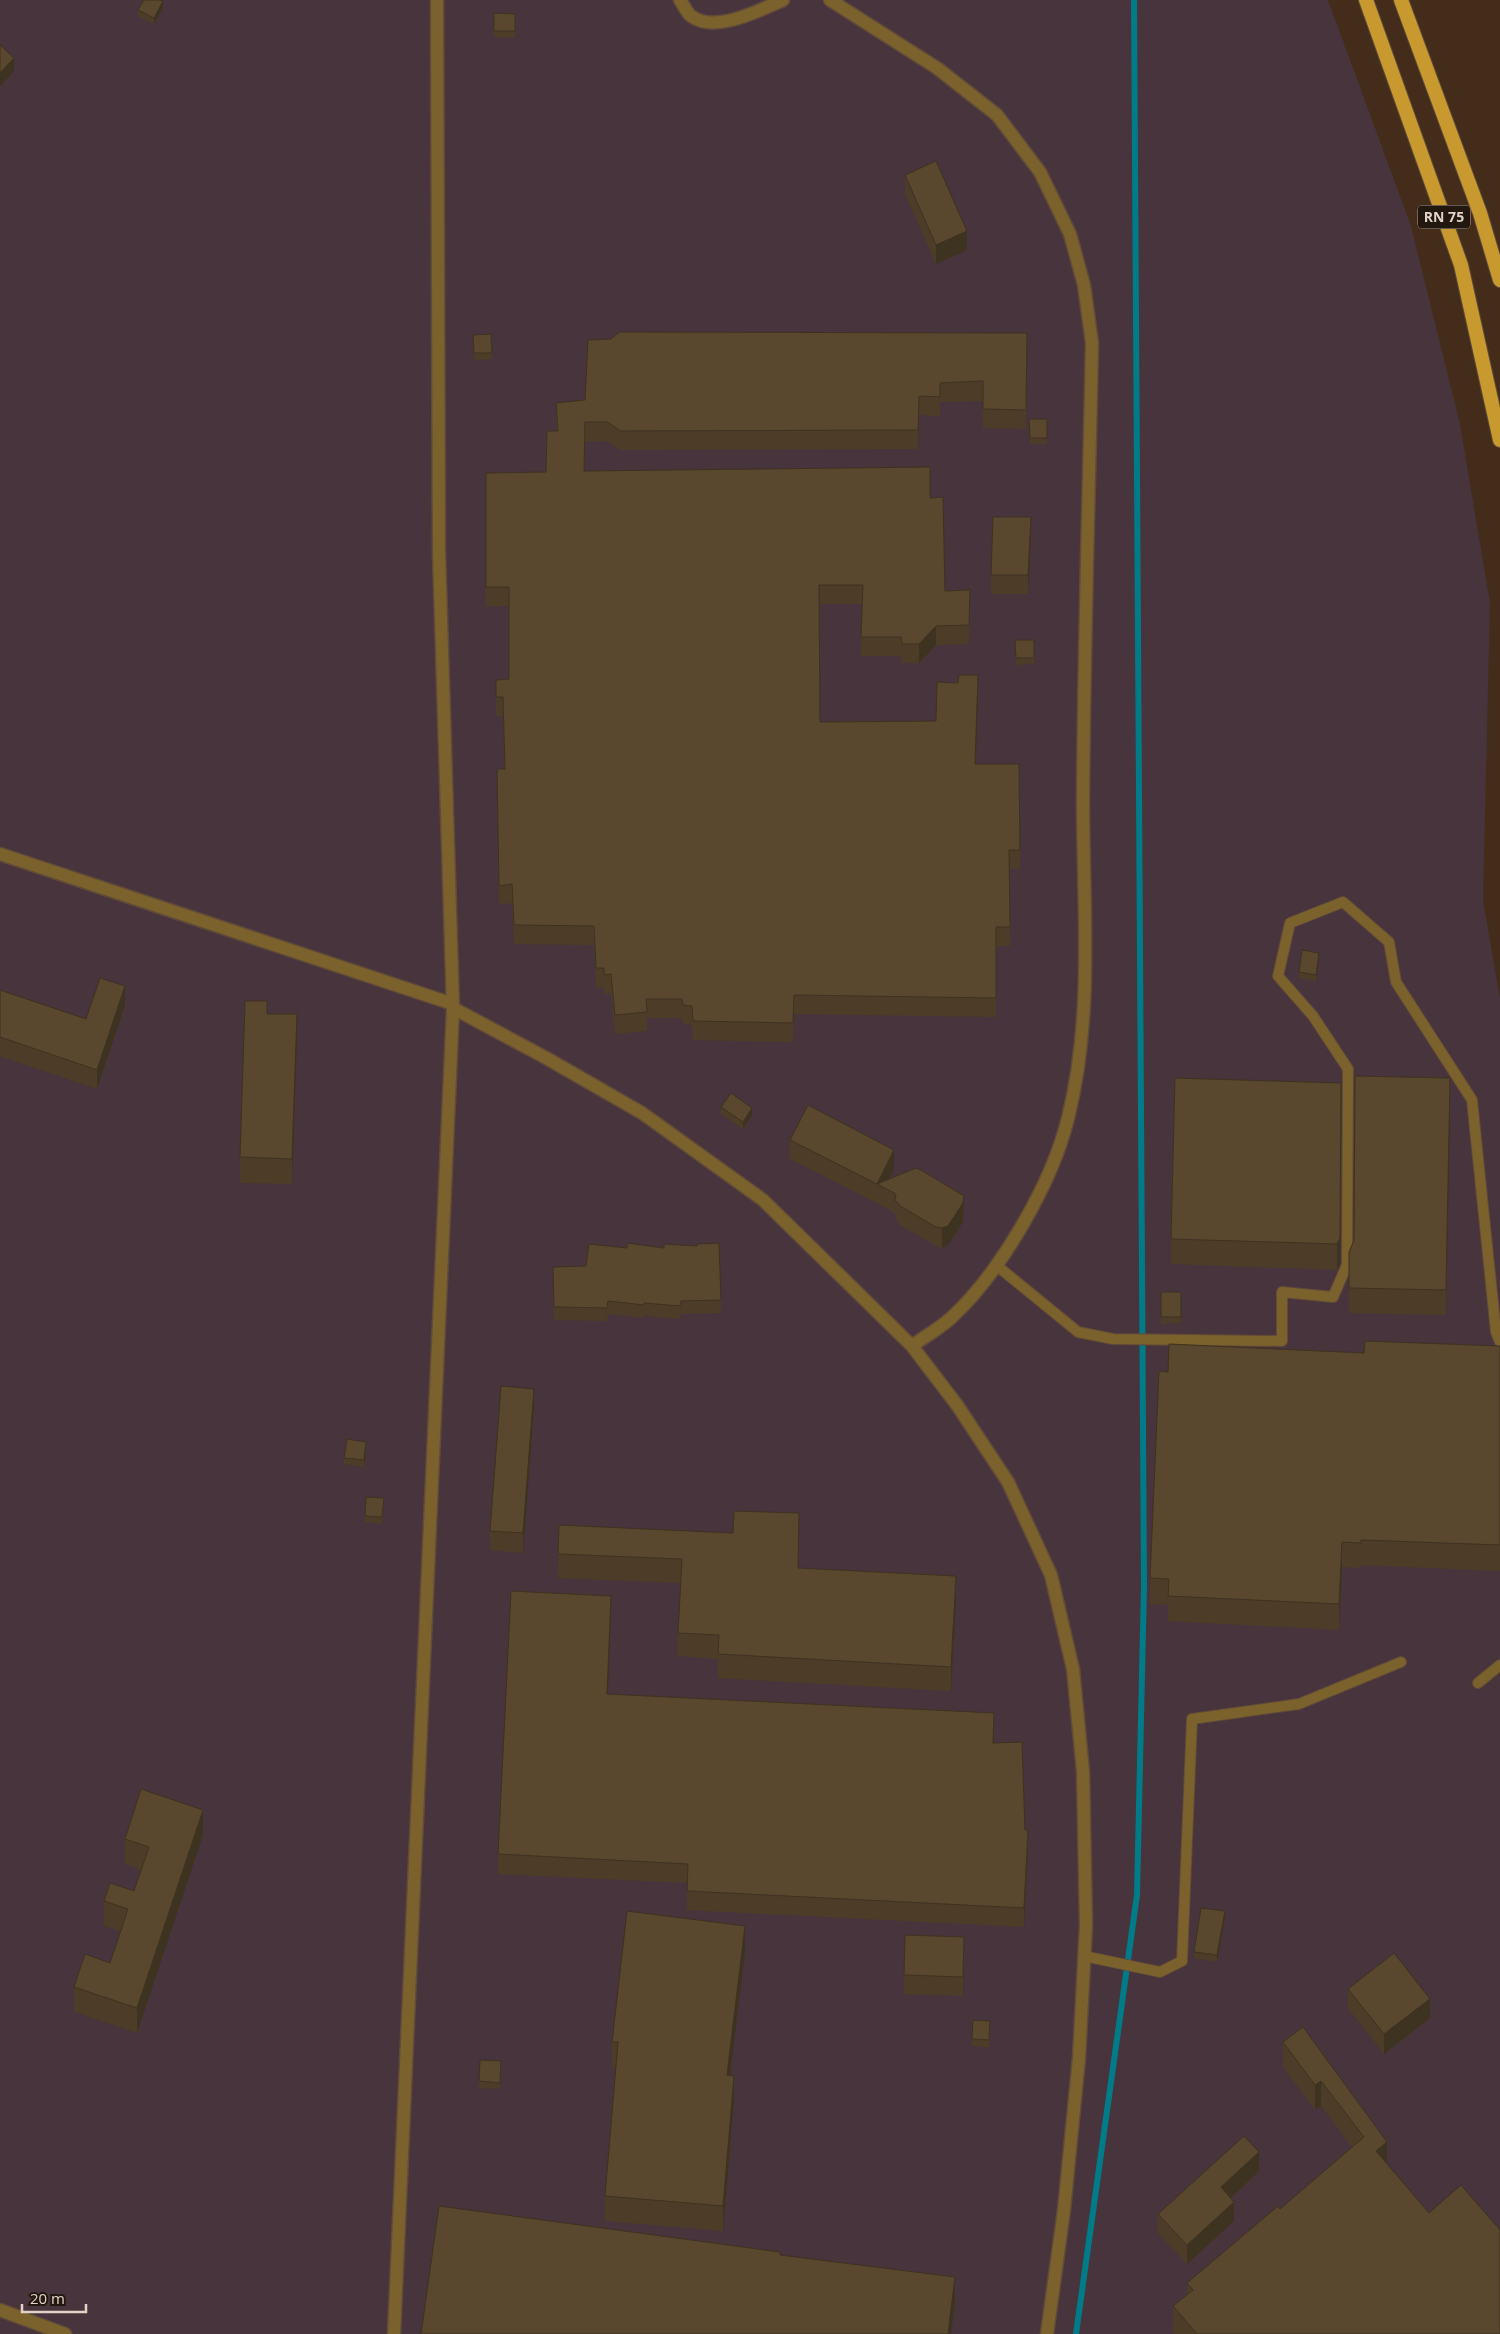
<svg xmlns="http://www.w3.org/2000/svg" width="1500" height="2334" viewBox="0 0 1500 2334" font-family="'Open Sans',sans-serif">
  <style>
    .industrial { fill: #47343c }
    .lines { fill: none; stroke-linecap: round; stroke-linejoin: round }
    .stream { stroke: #007c89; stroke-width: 6 }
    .service-casing { stroke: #604a39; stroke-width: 12 }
    .minor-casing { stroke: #604a39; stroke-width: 15 }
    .trunk-casing { stroke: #604a39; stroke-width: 16 }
    .service { stroke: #7b612b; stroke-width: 10 }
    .minor { stroke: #7b612b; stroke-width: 12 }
    .trunk { stroke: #c8992e; stroke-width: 14 }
    .wall { fill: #4d3d28 }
    .shaded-wall { fill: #3e3220 }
    .building { fill: #59472e; stroke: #3e3220 }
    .labels { text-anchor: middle; stroke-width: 4; stroke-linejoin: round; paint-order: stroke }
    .shield { fill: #221810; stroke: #a89a90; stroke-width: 1 }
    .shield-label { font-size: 14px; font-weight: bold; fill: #e2d2c7 }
  </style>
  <rect width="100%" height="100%" fill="#442c1a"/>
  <path class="industrial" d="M0 0H1328L1411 226 1460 424 1490 603 1483 900 1500 998V2334H0Z"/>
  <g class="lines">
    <path class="stream" d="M1076 2334 1137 1895 1144 1587 1134 0"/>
    <defs>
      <path id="service" d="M996 1265 1078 1332 1113 1339 1282 1341V1292L1333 1297 1347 1265 1348 1069 1313 1016 1278 976 1290 923 1343 902 1389 942 1396 982 1472 1100 1496 1332 1500 1342
        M1478 1683 1500 1665
        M1084 1956 1160 1972 1182 1961 1192 1719 1299 1704 1401 1662"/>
      <path id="minor" d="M680 0C683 4 687 13 691 16 715 34 760 10 783 0
        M0 854 453 1004
        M453 1008 548 1059 642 1113 763 1200 912 1346C924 1337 939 1329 951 1318 1000 1273 1052 1184 1068 1118 1094 1015 1083 906 1083 800 1084 648 1089 495 1092 343L1084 285 1070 234 1040 172 997 115 937 68 830 0
        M912 1346 957 1405 1008 1482 1051 1575 1073 1669 1083 1771 1086 1925 1079 2058 1064 2210 1047 2334
        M0 2310 65 2334
        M394 2334 453 1008 439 552 437 0"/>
      <path id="trunk" d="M1366 0 1461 265 1500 440
        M1401 0 1480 213 1500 280"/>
    </defs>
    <use href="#service" class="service-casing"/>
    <use href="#minor" class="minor-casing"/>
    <use href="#trunk" class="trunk-casing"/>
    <use href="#service" class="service"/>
    <use href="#minor" class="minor"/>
    <use href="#trunk" class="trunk"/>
  </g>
  <path class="wall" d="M163 8 154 24 138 16V10Z
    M494 13 515 14V38L494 37Z
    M905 175 967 250 936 264 905 194Z
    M1027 333 1026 429 983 428V401L940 402V416L919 415 918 449 620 450 608 441 585 442 584 471 930 498 945 591 970 590 969 644 936 645 919 663H902L901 656H861L862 604H819L820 722 936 721 978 694 975 764H1019L1020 869H1009L1010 946H996V1017L794 1014 793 1042 693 1040 692 1025 683 1024 682 1018H647V1031L615 1034 611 993 604 994V987L596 988 594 945 514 944 512 903 499 905 497 788 504 769 503 716H496V680L509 679V606H486V473L546 472 556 431V403L585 400Z
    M491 334 492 359 474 360 473 341Z
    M1029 419H1047V444H1030Z
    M1031 537 1028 594H991V575Z
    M1015 640H1034V664L1016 665Z
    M1319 959 1316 981 1299 978V972Z
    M0 990 86 1019 125 1005 97 1089 0 1056Z
    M267 1014 297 1040 292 1184 240 1183V1157Z
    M1341 1083 1340 1264 1337 1270 1171 1264V1239Z
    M1450 1103 1446 1315 1349 1313V1288Z
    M721 1107 752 1115 743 1129 721 1114Z
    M790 1140 894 1169 889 1179 963 1222 948 1245 942 1248 936 1246 900 1225 895 1219V1213L877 1203V1202V1203L790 1159Z
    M719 1243 721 1313 681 1314 680 1319 644 1316V1318L608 1314 607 1321 554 1320 553 1267 586 1266 627 1248 697 1246Z
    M1161 1292H1181V1323L1161 1324Z
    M1500 1346V1571L1361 1565V1568L1342 1567 1339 1630 1168 1621V1605L1150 1604V1578L1168 1372 1364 1353Z
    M534 1408 523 1553 490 1550V1531Z
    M366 1448 364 1467 344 1464V1458Z
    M384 1505 382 1524 365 1522V1516Z
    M559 1525 798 1568 956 1600 951 1691 718 1678V1659L678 1656V1633L681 1583 558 1578Z
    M611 1615 607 1694 994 1732 993 1743 1025 1830 1028 1849 1024 1927 687 1910V1883L498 1874V1854Z
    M203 1835 137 2033 74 2012V1987L110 1963 120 1931 104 1926V1901L134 1891 141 1870 125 1864V1839Z
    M1225 1918 1217 1962 1194 1958V1952Z
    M745 1951 730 2075 734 2101 723 2231 605 2221V2196L616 2067H612V2042Z
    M964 1956 963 1996 904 1994V1975Z
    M1348 1989 1430 2018 1384 2054 1348 2008Z
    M973 2020 990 2021 989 2047 972 2046Z
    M1303 2027 1387 2164 1500 2334H1175L1173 2332V2306L1187 2295V2283L1280 2209 1352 2147 1321 2106 1315 2110 1283 2067V2042Z
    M501 2068 500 2089 479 2088V2081Z
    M1259 2171 1231 2198 1234 2221 1187 2264 1158 2233V2214Z"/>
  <path class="shaded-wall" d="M163 1V8L154 24V18Z
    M14 58V71L0 86V73Z
    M967 231V250L936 264V245Z
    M919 396V415L918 449V430Z
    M1031 517V537L1028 594V575Z
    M936 626V645L919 663V644Z
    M978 675V694L975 783V764Z
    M1319 953V959L1316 981V975Z
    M125 986V1005L97 1089V1070Z
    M297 1014V1040L292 1184V1159Z
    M1450 1078V1103L1446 1315V1290Z
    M1341 1083 1340 1264 1337 1270V1244Z
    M752 1108V1115L743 1129V1122Z
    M894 1150V1169L884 1188 877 1184V1203V1184Z
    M964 1196 963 1222 948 1245 942 1248V1228Z
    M534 1389V1408L523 1553V1533Z
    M366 1442V1448L364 1467V1460Z
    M1342 1542V1567L1339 1630V1604Z
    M956 1576V1600L951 1691V1667Z
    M611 1596V1615L607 1713V1694Z
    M994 1713V1732L993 1762V1743Z
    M203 1810V1835L137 2033V2008Z
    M1028 1830V1849L1024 1927V1908Z
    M1225 1911V1918L1217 1962V1955Z
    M745 1926V1951L727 2100V2075Z
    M964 1937V1956L963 1996V1977Z
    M1430 1999V2018L1384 2054V2034Z
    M734 2076V2101L723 2231V2206Z
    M1321 2081V2106L1315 2110V2085Z
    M1387 2142V2167L1376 2151Z
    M1259 2152V2171L1221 2207V2187Z
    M1234 2202V2221L1187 2264V2245Z
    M955 2277V2302L951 2334H948Z"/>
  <path class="building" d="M144 0H160L163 1 154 18 138 10Z
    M494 13 515 14V31H494Z
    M0 45 14 58 0 73Z
    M936 161 967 231 936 245 905 175Z
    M619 332 1027 333 1026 410 983 409V381L940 383V397L919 396 918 430 620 431 608 422H585L584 471 930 467V498L943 497 945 591 970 590 969 625 936 626 919 644H902L901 637H861L863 585H819L820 722 936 721 937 682 958 683 959 675H978L975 764H1019L1020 850H1009L1010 927H996V998L794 995 793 1023 693 1021 692 1006 683 1005 682 999H646L647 1012 615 1015 611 974 604 975V968H596L594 926 514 925 512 884 499 886 497 769H505L503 697H496V680L509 679V587H486V473L546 472 547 431H558L556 403 585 400 588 340 611 339Z
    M491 334 492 353H474L473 335Z
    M1029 419H1047V438H1030Z
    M993 517H1031L1028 575H991Z
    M1015 640H1034V658H1016Z
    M1302 950 1319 953 1316 975 1299 972Z
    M100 978 125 986 97 1070 0 1037V990L86 1019Z
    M245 1001H267V1014H297L292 1159 240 1157Z
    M1355 1076 1450 1078 1446 1290 1349 1288V1252L1354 1240Z
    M1175 1078 1341 1083 1340 1238 1337 1244 1171 1239Z
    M731 1093 752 1108 743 1122 721 1107Z
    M808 1105 894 1150 877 1184 790 1140Z
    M916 1168 921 1170 964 1196 963 1203 948 1226 942 1228 936 1227 900 1206 895 1200 896 1194 877 1184Z
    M627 1243 664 1248V1244L697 1246V1244L719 1243 721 1300 681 1301 680 1306 644 1303V1305L608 1301 607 1308 554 1307 553 1267 586 1266 589 1244 627 1248Z
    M1161 1292H1181V1317H1161Z
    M1365 1341 1500 1346V1545L1361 1540V1543L1342 1542 1339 1604 1168 1596 1169 1579 1150 1578 1159 1371 1168 1372 1169 1344 1364 1353Z
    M501 1386 534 1389 523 1533 490 1531Z
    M347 1439 366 1442 364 1460 344 1458Z
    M366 1497 384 1498 382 1517 365 1516Z
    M734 1511 799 1513 798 1568 956 1576 951 1667 718 1654 719 1635 678 1633 682 1559 558 1554 559 1525 733 1533Z
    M511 1591 611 1596 607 1694 994 1713 993 1743 1022 1742 1025 1830H1028L1024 1908 687 1891 688 1864 498 1854Z
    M141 1789 203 1810 137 2008 74 1987 85 1954 110 1963 128 1909 104 1901 110 1883 134 1891 149 1847 125 1839Z
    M1201 1908 1225 1911 1217 1955 1194 1952Z
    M627 1911 745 1926 727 2075 734 2076 723 2206 605 2196 618 2042H612Z
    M905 1935 964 1937 963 1977 904 1975Z
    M1394 1953 1430 1999 1384 2034 1348 1989Z
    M973 2020 990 2021 989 2040 972 2039Z
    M1303 2027 1387 2142 1376 2151 1429 2213 1461 2185 1500 2230V2334H1197L1173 2306 1193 2290 1187 2283 1278 2206 1280 2209 1364 2137 1321 2081 1315 2085 1283 2042Z
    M480 2060 501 2061 500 2083 479 2081Z
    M1244 2136 1259 2152 1221 2187 1234 2202 1187 2245 1158 2214Z
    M439 2206 780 2252V2255L955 2277 948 2334H421Z"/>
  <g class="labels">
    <rect class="shield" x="1418" y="205.5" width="52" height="23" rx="4"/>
    <g class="shield-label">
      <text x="1444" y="222">RN 75</text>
    </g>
  </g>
  <path d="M22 2304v8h64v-8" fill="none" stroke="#e2d2c7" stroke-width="2.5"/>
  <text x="30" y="2304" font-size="15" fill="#e2d2c7" stroke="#221810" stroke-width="4" paint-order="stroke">20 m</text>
</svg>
